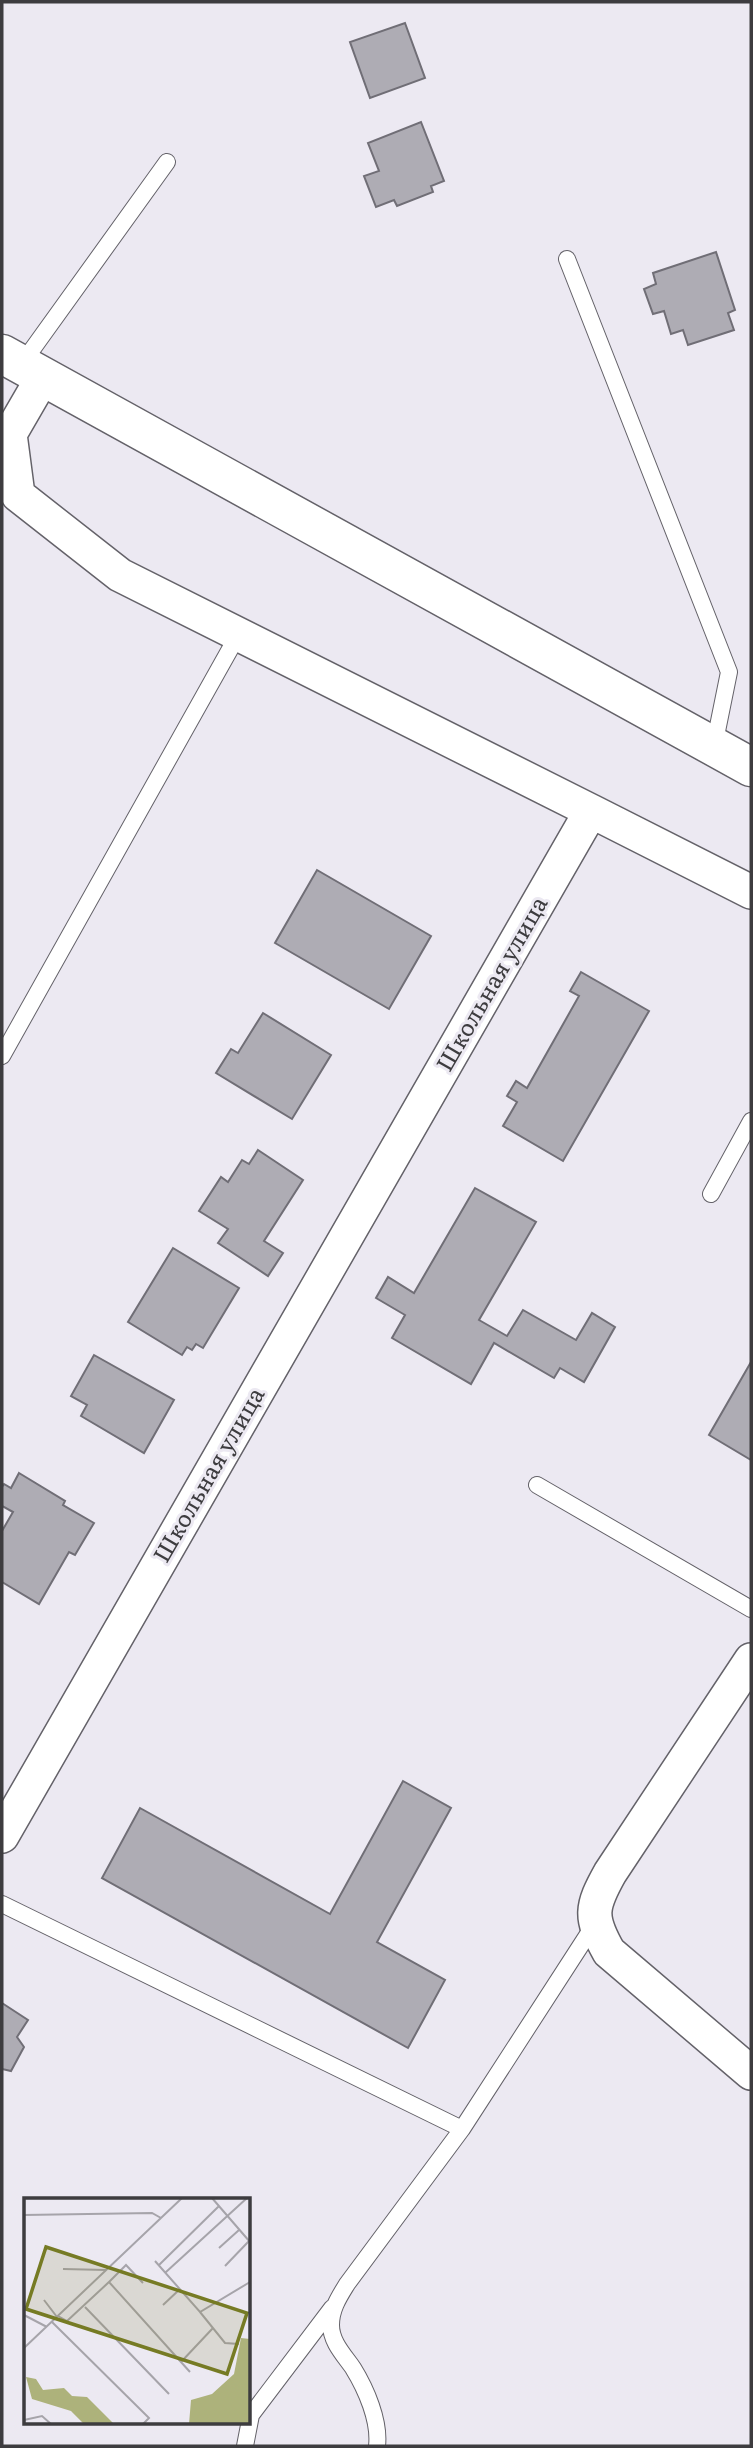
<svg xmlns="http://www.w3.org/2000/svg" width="753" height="2448" viewBox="0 0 753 2448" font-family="Literata,serif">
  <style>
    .building { fill: #aeacb4; stroke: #706e76; stroke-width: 2 }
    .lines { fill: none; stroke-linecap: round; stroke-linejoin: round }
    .service-casing { stroke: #646269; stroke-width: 18 }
    .minor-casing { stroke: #646269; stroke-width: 36 }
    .tertiary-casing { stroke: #646269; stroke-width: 41 }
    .service { stroke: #fff; stroke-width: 16 }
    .minor { stroke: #fff; stroke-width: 33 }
    .tertiary { stroke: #fff; stroke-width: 38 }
    .labels { text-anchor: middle; stroke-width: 6; stroke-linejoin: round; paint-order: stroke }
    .street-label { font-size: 23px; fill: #3d3c3f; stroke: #ece9f2 }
    .inset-road { fill: none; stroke: #a6a4aa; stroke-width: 2 }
    .view { fill: #767b24; fill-opacity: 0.15; stroke: #767b24; stroke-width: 3.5 }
    .inset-edge { fill: none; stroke: #3d3c3f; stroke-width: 3.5 }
  </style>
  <rect width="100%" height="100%" fill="#ece9f2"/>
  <path class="building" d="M405 23 425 78 370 98 350 42Z
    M421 122 444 181 431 186 433 192 397 206 394 200 376 207 364 176 379 171 368 143Z
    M716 252 735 310 728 313 734 330 688 345 683 330 671 334 664 311 653 314 644 289 656 284 653 273Z
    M317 870 431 936 389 1009 275 943Z
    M581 972 649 1011 563 1161 503 1126 517 1102 507 1096 516 1081 527 1088 579 996 570 991Z
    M263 1013 331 1055 292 1119 216 1073 231 1049 238 1053Z
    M258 1150 303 1180 264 1241 283 1253 268 1276 218 1243 228 1229 199 1211 221 1177 228 1182 242 1160 249 1164Z
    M475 1188 536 1222 479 1320 507 1336 523 1310 576 1340 592 1313 615 1327 584 1382 560 1368 554 1378 494 1343 471 1384 392 1338 405 1315 376 1298 388 1277 414 1293Z
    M173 1248 239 1288 203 1348 196 1344 192 1350 187 1347 182 1355 128 1322Z
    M94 1355 174 1400 144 1453 81 1416 87 1405 71 1396Z
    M751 1362V1460L709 1435Z
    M19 1473 65 1501 63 1505 94 1523 75 1555 69 1552 39 1604 2 1582V1531L13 1512 2 1506V1487L4 1484 11 1488Z
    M403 1781 451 1808 377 1942 445 1980 408 2048 102 1878 140 1808 330 1914Z
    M2 2003 28 2020 17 2037 24 2047 11 2071 2 2069Z"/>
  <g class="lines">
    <defs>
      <path id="service" d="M567 259 729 672 714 746
        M21 365 167 162
        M2 1056 238 635
        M711 1194 751 1121
        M537 1485 751 1609
        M2 1904 462 2129
        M245 2446 251 2415 332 2308
        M377 2446C380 2421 366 2389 353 2368 344 2355 331 2342 331 2325 331 2309 339 2297 347 2284L462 2129 594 1925"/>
      <path id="minor" d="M591 811 751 892
        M751 1660 610 1873C591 1907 589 1917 609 1952L751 2073
        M2 1836 591 811 120 575 18 495 10 434 43 377"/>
      <path id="tertiary" d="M2 354 751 767"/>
    </defs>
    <use href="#service" class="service-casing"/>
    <use href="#minor" class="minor-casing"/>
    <use href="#tertiary" class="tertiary-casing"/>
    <use href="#service" class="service"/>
    <use href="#minor" class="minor"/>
    <use href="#tertiary" class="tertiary"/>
  </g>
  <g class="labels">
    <g class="street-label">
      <text transform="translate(492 984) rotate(-60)" y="8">Школьная улица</text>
      <text transform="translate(209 1475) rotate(-60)" y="8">Школьная улица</text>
    </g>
  </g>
  <g transform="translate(24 2198)">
    <rect width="226" height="226" fill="#ece9f2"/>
    <path d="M217 140 226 141V226H165L167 202 188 196 210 176ZM2 179 12 181 19 192 40 190 48 198 63 199 90 226H60L47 213 8 201Z" fill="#adb27b"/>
    <path class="inset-road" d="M188 0 226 44M0 17 128 15 137 20M195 50 215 32M131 63 176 114 226 84M135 67 195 8M201 68 225 43M39 71 82 72M142 74 223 0M85 84 102 67 119 85M20 102 33 119M139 107 156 91M61 109 145 196M176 114 201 145 215 146M0 117 23 129M34 118 43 123 85 84 166 174M28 124 125 220 119 226M0 150 158 0M157 164 189 130M0 222 18 218 27 226"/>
    <path class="view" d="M22 49 223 115 203 176 2 111Z"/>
    <rect width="226" height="226" class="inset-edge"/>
  </g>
  <rect width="753" height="2448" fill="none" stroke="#3d3c3f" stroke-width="7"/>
</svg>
